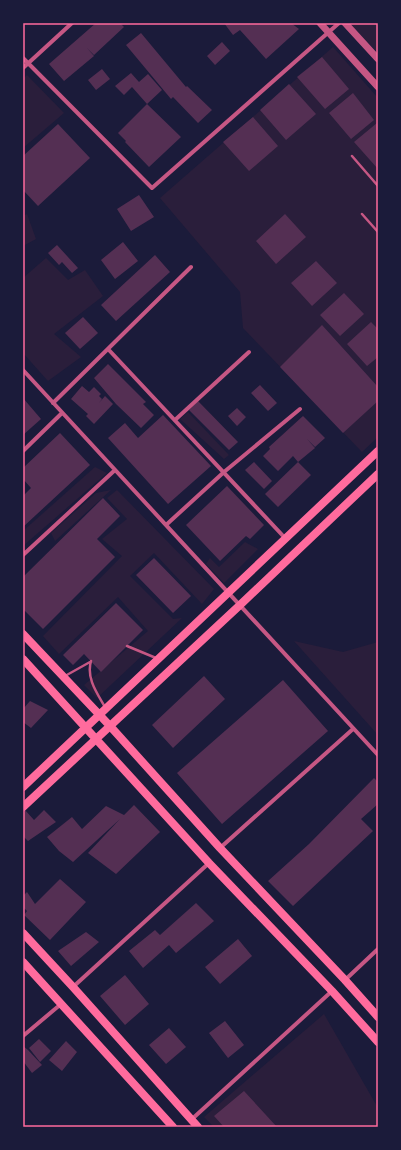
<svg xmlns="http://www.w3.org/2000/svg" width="401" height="1150" viewBox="0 0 401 1150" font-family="'Fira Sans',sans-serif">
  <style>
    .green { fill: #2a1e3b }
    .building { fill: #542f53 }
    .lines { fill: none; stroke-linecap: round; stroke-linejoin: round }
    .service { stroke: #c65784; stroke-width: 2.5 }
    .minor { stroke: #c65784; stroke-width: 4 }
    .tertiary { stroke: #c65784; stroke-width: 7 }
    .secondary { stroke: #ff6b9d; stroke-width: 8 }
    .neatline { fill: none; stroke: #ff6b9d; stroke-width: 1.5 }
  </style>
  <rect width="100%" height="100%" fill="#1b1b3a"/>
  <path class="green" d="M354 23H374L378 27V53L351 25Z
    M333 47 378 98V437L362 452 243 328 240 292 160 198Z
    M27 75 64 113 23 148V79Z
    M27 214 36 239 23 246V216Z
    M46 258 68 280 85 270 103 296 54 334 81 357 48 381 23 353V278Z
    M188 412 229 455 224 459 180 419Z
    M95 467 107 473 23 546V531Z
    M111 490 55 541 51 533 96 493Z
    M117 490 214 589 202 604 154 553 130 576 173 619 182 618 97 698 84 685 148 631 118 597 59 654 43 636 122 556 102 539 127 519 107 498Z
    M245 542 258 549 224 583 206 564 210 558 219 567Z
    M294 641 343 652 378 642V735Z
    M324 1014 378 1108V1127H214L204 1117Z"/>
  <path class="building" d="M96 23H120L124 27 94 55 87 48 94 56 64 81 49 64Z
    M224 23H291L299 29 266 59 240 30 233 35Z
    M141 33 186 87 187 86 212 110 198 123 173 97 171 99 126 45Z
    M222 42 230 51 215 65 207 56Z
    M322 57 349 89 325 109 297 77Z
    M102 69 110 79 96 90 88 80Z
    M131 73 139 82 148 74 162 90 147 104 132 87 124 95 115 86Z
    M289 84 316 114 286 140 260 110Z
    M353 93 374 120 351 139 329 113Z
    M147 104 181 137 149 167 125 142 126 141 118 133Z
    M253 117 278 146 249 171 223 142Z
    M377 123 378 124V169L354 142Z
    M58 124 90 158 38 206 23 190V156Z
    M139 195 154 217 131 231 117 209Z
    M285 214 306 237 276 264 256 241Z
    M123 242 138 261 115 279 101 260Z
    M57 245 78 268 72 273 62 262 59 265 48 253Z
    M155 255 170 272 116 321 101 305Z
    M316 261 337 283 312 306 291 283Z
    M344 293 364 314 340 336 320 315Z
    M83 317 98 333 80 349 65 333Z
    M371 322 378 329V357L367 366 347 344Z
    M322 325 378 387V401L343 433 280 367Z
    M108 364 146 402 143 404 154 415 141 428 116 404 94 378Z
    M260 385 277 403 268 411 251 393Z
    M82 386 89 392 94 387 101 394 99 396 102 399 99 403 105 396 113 404 94 424 86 416 88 414 71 399Z
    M23 398 41 419 23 435Z
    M198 401 238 442 229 450 189 410Z
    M237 408 246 417 237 426 228 416Z
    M163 415 211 466 168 504 108 438 125 423 138 438Z
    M303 416 325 438 315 447 307 439 315 448 298 462 311 475 278 507 265 494 298 462 293 456 278 471 263 456 270 449 269 447Z
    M60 433 90 465 23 527V496L31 488 23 479V468Z
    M254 462 272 481 264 489 245 470Z
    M227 486 264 525 250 539 246 536 220 561 186 525Z
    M103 498 120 516 97 539 115 557 43 629 23 609V577Z
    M154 558 191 596 173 613 136 575Z
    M116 603 143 630 101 672 84 654 73 665 63 655Z
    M204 676 225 699 173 748 152 725Z
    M283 680 328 731 222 824 177 773Z
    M30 701 48 710 31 728 23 722V709Z
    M374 778 378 782V804L361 819 373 831 293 906 268 881 309 844Z
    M134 805 160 832 116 874 88 853 120 819 73 862 59 851 47 837 72 817 82 829 106 806 124 815Z
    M25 810 34 820 44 810 56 822 28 841 23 836V812Z
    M60 879 86 902 50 940 24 915 27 911 23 907V896L27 892 35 904Z
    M196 903 214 921 176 953 169 945 143 968 129 951 155 930 160 935Z
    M86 932 99 942 71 966 58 951Z
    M238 939 252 956 220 984 205 967Z
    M125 975 149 1004 125 1025 100 996Z
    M225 1021 244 1045 228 1058 209 1033Z
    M169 1028 186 1047 166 1064 149 1045Z
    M39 1039 51 1051 40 1062 29 1048Z
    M66 1041 77 1052 62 1071 49 1060Z
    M23 1046 28 1050 42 1065 32 1073 23 1061Z
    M244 1091 277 1127H224L214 1116Z"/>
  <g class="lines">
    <path class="service" d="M352 156 378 186
      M362 214 378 232
      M127 646 156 658
      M91 661C86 678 97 693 105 707
      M65 676 90 662"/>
    <path class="minor" d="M23 58 152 188 339 23
      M23 68 72 23
      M108 349 285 538
      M23 370 378 755
      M53 403 191 267
      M175 420 249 352
      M23 451 62 413
      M166 525 224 472 300 409
      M23 555 115 470
      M220 848 353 729
      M345 980 378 949
      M73 987 209 863
      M23 1036 61 1004
      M191 1120 332 991"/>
    <path class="tertiary" d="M320 23 378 87
      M345 23 378 59"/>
    <path class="secondary" d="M23 634 110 726 220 848 345 980 378 1017
      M23 659 209 863 332 991 378 1042
      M23 787 378 451
      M23 807 240 605 378 474
      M23 933 73 987 198 1127
      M23 962 173 1127"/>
  </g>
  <rect width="401" height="1150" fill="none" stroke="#1b1b3a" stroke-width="48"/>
  <rect x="24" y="24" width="353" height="1102" class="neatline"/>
</svg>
